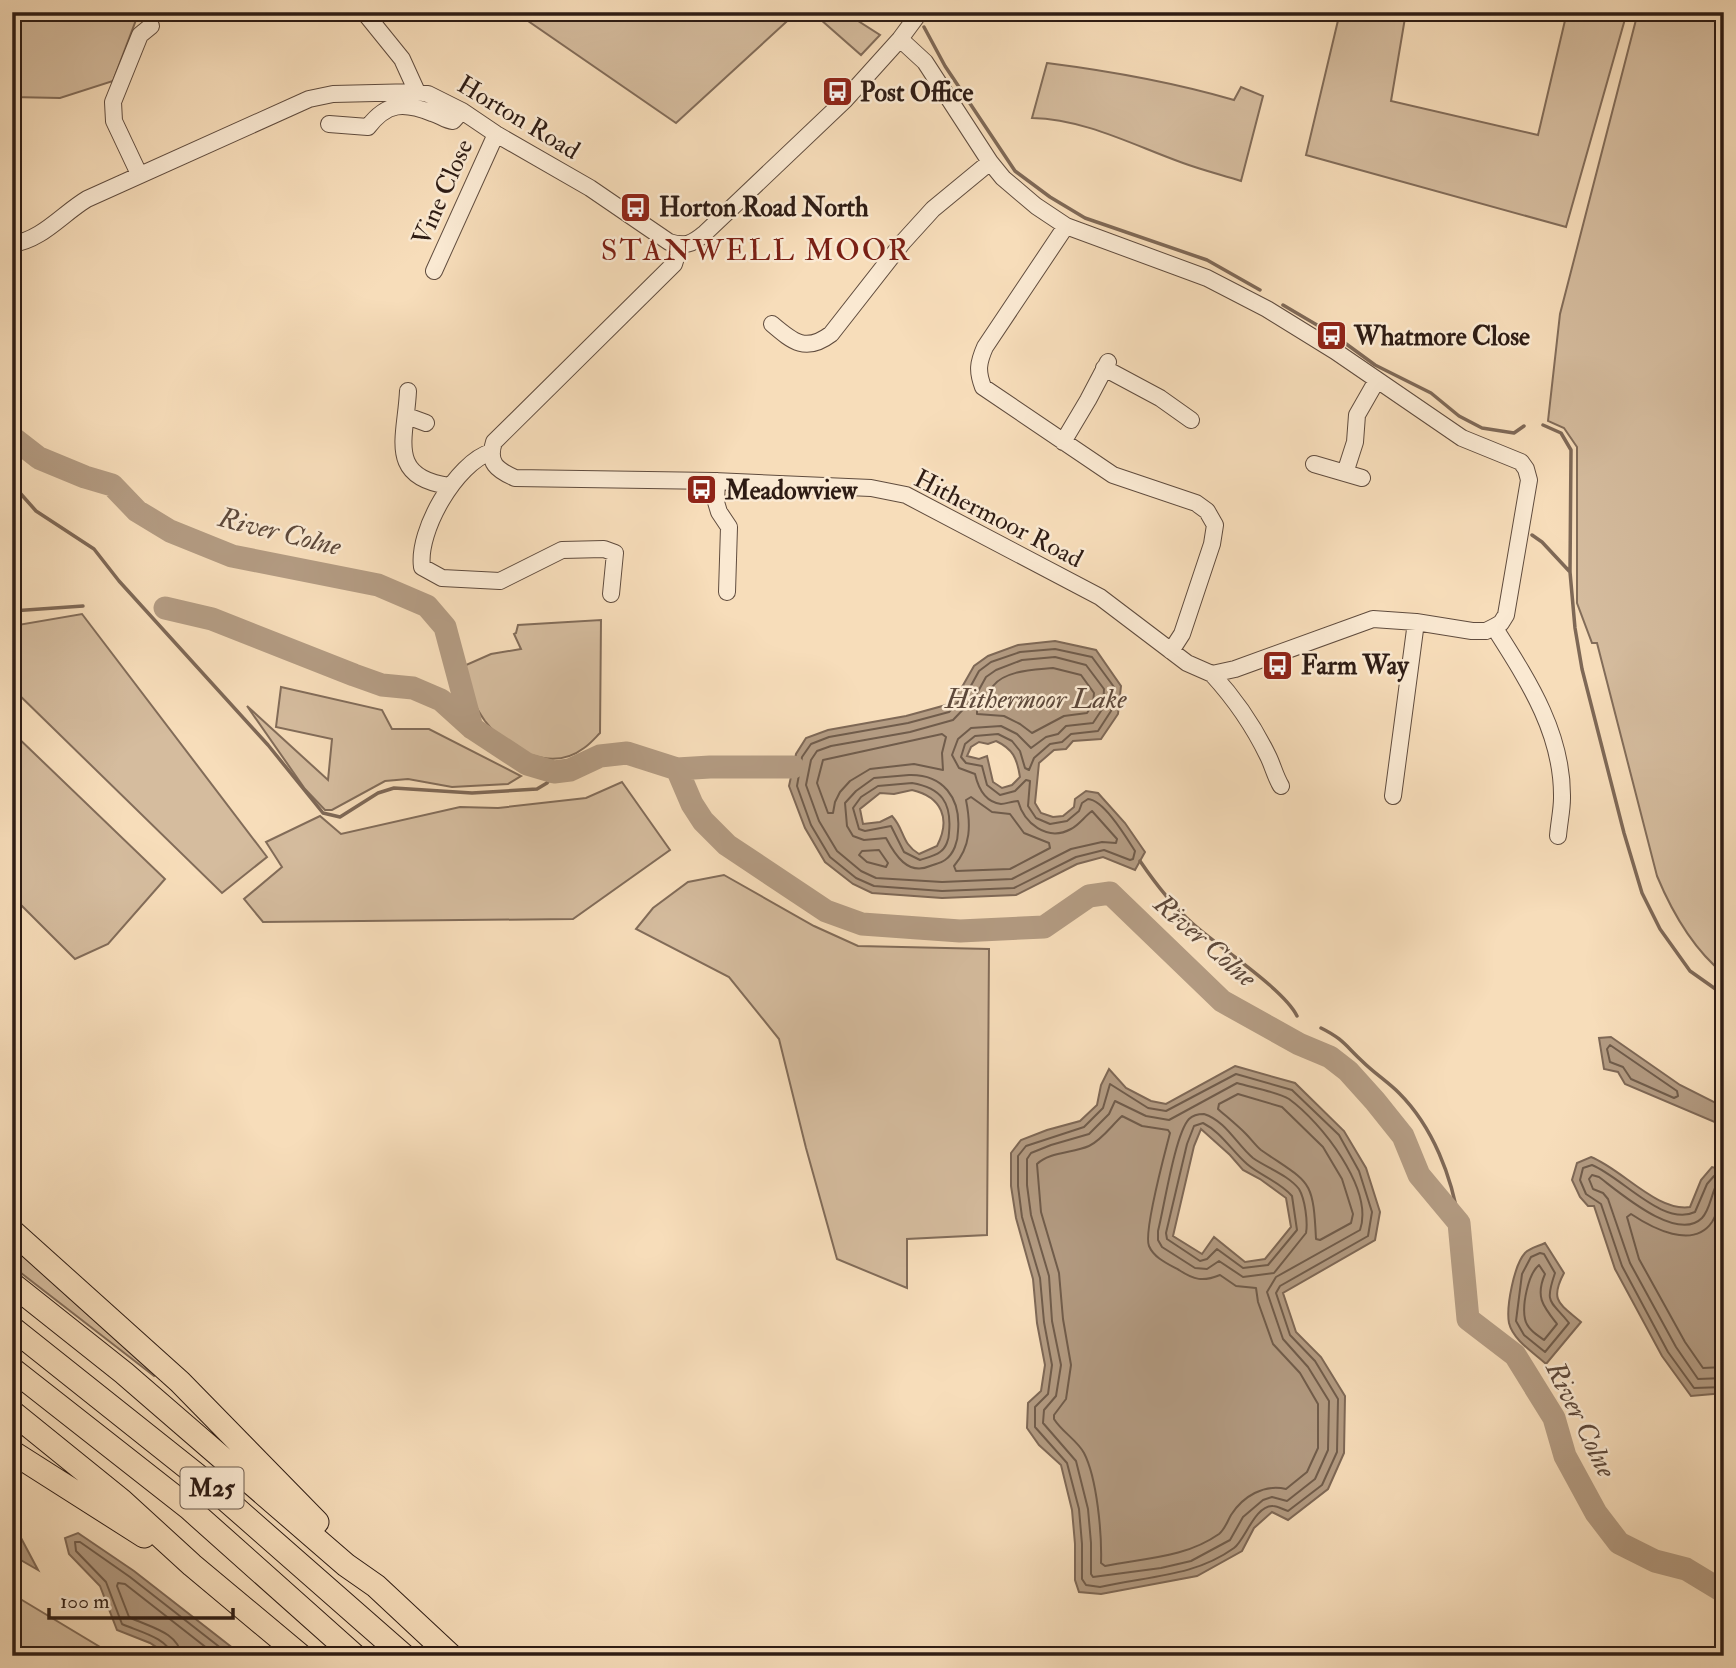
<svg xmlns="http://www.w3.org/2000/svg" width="1736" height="1668" viewBox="0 0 1736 1668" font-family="'IM FELL Double Pica',serif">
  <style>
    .green { fill: #d5bc9e; stroke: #826c59; stroke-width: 2 }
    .water { fill: #b39b82; stroke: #7e6856; stroke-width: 2; fill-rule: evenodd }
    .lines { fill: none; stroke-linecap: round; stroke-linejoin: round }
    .shore { stroke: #705c4b; stroke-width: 2 }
    .stream { stroke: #7e6856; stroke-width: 3.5 }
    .river { stroke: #b39b82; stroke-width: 23 }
    .minor-casing { stroke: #604c3e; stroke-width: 18 }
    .highway-casing { stroke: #2e1c14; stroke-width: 25 }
    .minor { stroke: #fae9d2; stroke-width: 16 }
    .highway { stroke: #f7ddba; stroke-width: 23 }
    .labels { text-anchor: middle; stroke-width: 5; stroke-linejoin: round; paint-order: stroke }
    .shield { fill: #fae9d2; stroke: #6b5a4d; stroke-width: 2 }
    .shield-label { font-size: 24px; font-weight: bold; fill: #2e1c14 }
    .poi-label { font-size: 26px; font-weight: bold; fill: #2e1c14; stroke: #fae9d2; text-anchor: start }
    .street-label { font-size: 26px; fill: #2e1c14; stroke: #fae9d2 }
    .water-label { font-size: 28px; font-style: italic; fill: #5d483a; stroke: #fae9d2 }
    .quarter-label { font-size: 30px; letter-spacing: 2px; fill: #7a1f14; stroke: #fae9d2 }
  </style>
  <rect width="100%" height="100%" fill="#f7ddba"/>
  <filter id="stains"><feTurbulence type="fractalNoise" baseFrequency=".00286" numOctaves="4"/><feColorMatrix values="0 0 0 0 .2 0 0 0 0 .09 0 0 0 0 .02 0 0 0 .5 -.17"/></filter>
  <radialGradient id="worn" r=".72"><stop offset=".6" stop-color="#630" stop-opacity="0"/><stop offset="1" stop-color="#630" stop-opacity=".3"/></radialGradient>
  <path class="green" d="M12 12H139L113 81 60 98 12 97Z
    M515 12H797L676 123Z
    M812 12H844L880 35 861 55Z
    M1340 12H1406L1391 101 1538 135 1567 12H1627L1566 227 1306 155Z
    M1638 12H1724V974C1693 949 1672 912 1657 876L1597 643H1592L1577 603V447L1564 428 1548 421 1560 314Z
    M1047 63C1110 71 1172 82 1234 100L1241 87 1263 96 1241 181C1222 175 1202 170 1183 163 1135 146 1085 119 1032 118Z
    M82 614 267 857 222 893 12 688V626Z
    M601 620 600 733C595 738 590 744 584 748 551 773 508 750 485 721 474 706 466 686 457 669L491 654 521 649 514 634 516 633 518 625Z
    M281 687 382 710 392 729H429L521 776 508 784 452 787 408 779 385 781 332 810H325L305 789 247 706 328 780 332 739 276 727Z
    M12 732 165 879 108 944 75 959 12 896Z
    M622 782 670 850 573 919 263 922 244 899 282 867 266 842 320 816 341 834 460 807 498 808 586 798Z
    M724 875 814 926 858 946 989 949 987 1235 907 1239V1288L837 1259 806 1148 779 1039 729 977 636 929 653 908 688 882Z
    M12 1246 155 1375 154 1376 12 1266Z
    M12 1594 115 1656H12Z"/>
  <path class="water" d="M1055 641 1096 650 1121 686 1118 714 1101 739 1073 741 1066 749 1054 750 1039 763 1035 803 1041 813 1053 817 1063 816 1074 807 1075 799 1086 791 1098 793 1125 823 1145 852 1135 870 1103 857 1077 864 1016 895 942 898 872 893 853 884 825 862 805 828 789 786 796 754 806 738 828 730 906 716 946 705 962 687 974 666 988 656 1018 645ZM996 741C1013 749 1017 758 1020 777L1012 785 1002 788 993 782 987 756 979 759 967 756 971 747 979 742 988 744ZM912 790C942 797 951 819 937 846L919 854C901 843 905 830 892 816L880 822 863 824 860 809 880 793 894 794Z
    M1611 1037 1680 1085 1724 1107V1126L1625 1084 1618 1072 1604 1069 1599 1038Z
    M1235 1066 1295 1083 1344 1131 1366 1168 1380 1212 1375 1240 1283 1293 1296 1332 1321 1357 1345 1396 1344 1453 1328 1489 1288 1520 1272 1512 1254 1528 1242 1551 1197 1576 1101 1594 1079 1592 1075 1580V1544L1072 1510 1061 1465 1039 1445 1027 1428 1028 1403 1041 1391 1045 1365 1037 1323 1033 1279 1016 1218 1011 1186V1153L1021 1140 1047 1130 1080 1121 1097 1105 1101 1085 1109 1069 1126 1088 1151 1101 1166 1104ZM1201 1129 1230 1155 1243 1170 1260 1179 1286 1198 1291 1227 1265 1259 1245 1262 1214 1237 1202 1254 1173 1236 1194 1146Z
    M1591 1157C1622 1169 1657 1212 1690 1207L1701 1180 1712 1167 1724 1170V1393L1691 1396 1662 1356 1615 1269 1594 1206H1588L1580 1197 1572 1180 1577 1163Z
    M1545 1243 1564 1273C1549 1301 1560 1304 1581 1322L1546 1364C1534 1353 1513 1340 1509 1323 1506 1307 1514 1265 1525 1253 1529 1248 1539 1246 1545 1243Z
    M12 1521 38 1570 12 1555Z
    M78 1533 134 1571 243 1656H170L150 1643 117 1630 100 1586 69 1554 65 1538Z"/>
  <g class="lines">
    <path class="shore" d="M1055 649 1092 657 1114 687 1111 711 1098 731 1071 734 1062 742 1050 744 1034 758 1029 770 1025 768 1020 751 1012 741 998 734 975 736 965 744 961 757 966 763 982 766 987 785 1000 795 1015 791 1026 780 1030 781 1028 806 1036 818 1050 824 1067 821 1079 811 1082 803 1088 799C1104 800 1126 837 1135 851L1133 859 1130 860 1104 850 1076 857 1014 888 942 891 874 886 856 878 830 857 811 825 797 786 802 757 811 744 829 737 908 723 949 712 968 691 979 671 991 662 1020 652Z
      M1055 657 1086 665 1104 689 1103 708 1093 723 1066 726 1058 734 1046 737 1031 748 1017 734 1001 726 971 728 958 739 952 755 959 768 975 774C978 787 984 802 1001 804 1006 804 1012 801 1018 801 1024 823 1047 842 1071 829 1079 825 1085 816 1092 811L1117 839 1116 843 1102 842 1071 849 1012 879 942 882 876 878 861 871 837 851 819 821 806 785 811 760 817 751 831 746 910 732 953 720 975 697 986 677 996 670 1022 660Z
      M1053 668 1081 675 1094 693 1093 704 1087 713 1064 716 1032 733 1020 724 1004 716 977 714V710C983 703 987 694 993 686 1005 670 1035 670 1053 668Z
      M942 734 946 737 942 753 943 770 914 764 870 769 850 781 840 792 835 802 833 813H828L817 783 823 760Z
      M909 775C943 774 961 798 958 831 958 841 954 854 945 860 941 863 935 864 930 866 908 876 895 855 886 838L864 840 853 836 847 826 845 803 856 791 874 778Z
      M912 783C941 788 952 802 949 833 949 839 946 848 940 852 935 856 926 858 920 860L904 852 891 826 865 831 859 829 853 808 861 797 878 786Z
      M971 797 992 812 1010 814 1024 833 1049 843 1050 848 1010 869 956 871 954 866C971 846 971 825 966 800Z
      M879 850 888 863 886 867 867 862 859 855 862 851Z
      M1610 1045 1677 1091 1678 1096 1674 1098 1631 1079 1623 1067 1610 1062 1607 1049Z
      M1236 1074 1292 1090 1339 1135 1359 1171 1372 1212 1368 1236 1280 1286 1276 1293 1290 1335 1315 1361 1338 1399 1337 1452 1322 1485 1288 1511C1284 1510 1278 1506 1273 1506 1255 1505 1245 1540 1234 1548 1194 1577 1147 1576 1100 1587L1086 1585 1082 1579V1544L1079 1509 1067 1463 1035 1427V1407L1048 1394 1052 1365 1044 1322 1040 1278 1022 1217 1018 1186V1156L1026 1146 1084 1127 1103 1108 1110 1084 1148 1108 1166 1111Z
      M1237 1083C1250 1087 1278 1092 1289 1099 1321 1122 1374 1189 1360 1230L1276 1277 1267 1292 1283 1339 1308 1367 1329 1401 1328 1450 1315 1479 1287 1501 1272 1497 1263 1500 1243 1517 1230 1540 1191 1561 1161 1568 1093 1577 1091 1574V1543L1088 1509 1076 1461 1043 1423 1044 1410 1056 1396 1061 1365 1052 1321 1049 1276 1031 1215 1027 1185V1159L1031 1153 1051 1145 1089 1134 1109 1114 1115 1101 1146 1116 1169 1120Z
      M1238 1094 1282 1107 1323 1147 1342 1179 1353 1214 1351 1223 1320 1240 1316 1239C1313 1177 1310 1184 1261 1150 1256 1146 1251 1139 1246 1134 1237 1125 1227 1117 1218 1109L1219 1104Z
      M1204 1114C1226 1121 1237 1145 1253 1158 1267 1168 1288 1175 1299 1189 1305 1199 1308 1222 1306 1233L1274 1273 1243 1277 1219 1261 1207 1269 1195 1268 1162 1247 1158 1240V1231C1164 1208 1175 1134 1189 1119 1193 1115 1198 1114 1204 1114Z
      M1122 1116 1142 1126 1168 1130 1170 1133C1165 1153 1143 1232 1149 1246 1154 1258 1168 1264 1179 1270 1194 1280 1203 1282 1220 1275L1236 1286 1256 1288 1258 1302 1273 1344 1300 1373 1318 1404V1448L1307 1472 1286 1489C1264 1484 1243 1496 1231 1515 1227 1522 1225 1529 1219 1534 1185 1558 1144 1558 1105 1566L1101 1563C1102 1534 1097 1478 1084 1453 1077 1440 1062 1432 1054 1419V1415L1066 1399 1071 1365 1063 1319 1059 1273 1041 1212 1037 1164C1049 1152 1073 1153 1089 1146 1102 1140 1112 1125 1122 1116Z
      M1203 1123C1221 1132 1232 1151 1247 1164 1261 1176 1280 1182 1292 1196L1297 1230 1268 1265 1243 1268 1217 1249 1207 1259 1200 1261 1167 1239 1166 1233 1187 1144 1194 1126Z
      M1724 1176H1714L1707 1184 1695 1212C1663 1227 1622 1177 1592 1165L1583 1168 1580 1180 1586 1194 1601 1204 1622 1266 1668 1352 1694 1388 1724 1387
      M1724 1185 1715 1188C1711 1197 1709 1211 1702 1218 1677 1243 1619 1192 1599 1177L1592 1175 1589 1179 1593 1189 1603 1193 1608 1199 1630 1263 1676 1347 1698 1379 1724 1378
      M1724 1196C1719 1204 1717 1214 1712 1222 1693 1250 1652 1228 1631 1214L1627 1217 1639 1259 1685 1342 1703 1368 1724 1367
      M1540 1253 1544 1254 1555 1273C1544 1305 1551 1300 1569 1323L1545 1352 1524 1335 1516 1321 1522 1274 1531 1257Z
      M1539 1265 1545 1274C1535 1297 1543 1306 1557 1324L1544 1340C1537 1335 1527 1329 1525 1319 1522 1305 1528 1274 1539 1265Z
      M172 1656C169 1638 137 1631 122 1624L106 1582 76 1551 75 1542H80L130 1577 231 1656
      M181 1656C180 1632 146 1626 129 1617L117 1586 118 1583 125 1584 217 1656"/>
    <path class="stream" d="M924 27 945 66 1015 171 1050 197 1085 218 1207 260 1260 290
      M1283 305 1334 335 1375 365 1431 393 1459 416 1482 428 1514 433 1524 426
      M1543 425 1561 433 1571 450 1570 572 1575 628 1582 669 1624 833 1642 893 1660 929 1690 971 1724 995
      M12 484 36 511 94 549 119 581 268 745 323 813 340 817 378 793 394 788 472 793 537 789 547 783 554 772
      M1532 535 1542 542 1570 572
      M12 611 83 606
      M1140 861C1155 883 1172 905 1192 923 1217 946 1284 989 1297 1016
      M1321 1028C1343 1039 1345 1045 1362 1061 1374 1073 1388 1082 1399 1093 1433 1127 1452 1177 1459 1223"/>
    <path class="river" d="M12 437 39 458 85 477 112 485 137 511 170 531 232 556 378 585 427 606 445 627 472 728
      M165 608 212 619 354 675 382 685 413 688 441 700 472 728 527 764 554 772 570 770 600 756 627 753 677 769 710 767H793
      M677 769 692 804 703 821 727 845 826 911 862 924 960 931 1044 927 1089 896 1110 893 1222 1001 1299 1044 1330 1057 1348 1071 1375 1101 1403 1136 1419 1175 1459 1223 1468 1319 1515 1355 1554 1418 1565 1456 1596 1513 1619 1543 1655 1561 1686 1569 1724 1592"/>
    <defs>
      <path id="minor" d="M364 12 402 59 417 92
        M329 124 368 127C387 102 404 102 432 113 440 115 445 120 453 121L462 111
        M139 174 114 121 113 102 140 35 151 26
        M1066 226 985 347C978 363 977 371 983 387L1113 475 1196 503 1207 511 1215 525 1212 544 1182 634 1171 651
        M12 244C42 240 62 214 87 199L309 99 333 94 417 92 428 94 462 111 496 134 590 188 669 242C685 247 692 244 704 234L845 100 900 39 920 12
        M680 245 674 264 494 442C487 463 497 470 515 478L714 481 871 488 906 495 1100 597 1187 663 1212 674 1235 669 1373 619 1416 622 1472 631H1486L1494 627 1501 623 1506 615 1529 480 1526 469 1521 462 1462 438 1335 351 1267 309 1207 278 1066 226 1036 206 1003 178 990 162 925 62 900 39
        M434 271 496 134
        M772 324C793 342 806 353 831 334L903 242 933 209 990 162
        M1104 368 1160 398 1191 420
        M408 391C406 437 386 477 449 486
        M407 416 426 423
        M1063 442 1088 400 1108 362
        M491 452C456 463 417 531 422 567L442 578 500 581 562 550 604 549 615 553 611 594
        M1314 464 1362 478
        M1345 473 1355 442 1357 415 1377 380
        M717 481 716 502 719 512 729 527 727 592
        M1494 627C1527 679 1563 733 1562 798 1562 810 1559 823 1558 836
        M1212 674C1234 698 1254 727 1268 756 1273 766 1275 776 1281 786
        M1393 796 1416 622"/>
      <path id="highway" d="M12 1231 180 1382 317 1522
        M12 1284 124 1373 346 1565 376 1586 451 1656
        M12 1328 208 1484 404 1656
        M12 1369 189 1508 355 1656
        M12 1412 122 1501 192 1565 301 1656
        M12 1452 144 1536"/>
    </defs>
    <use href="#minor" class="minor-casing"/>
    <use href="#highway" class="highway-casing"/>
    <use href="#minor" class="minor"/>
    <use href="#highway" class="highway"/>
  </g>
  <defs>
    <symbol id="bus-square" viewBox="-11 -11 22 22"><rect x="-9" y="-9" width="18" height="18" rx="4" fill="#8f2418" stroke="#fae9d2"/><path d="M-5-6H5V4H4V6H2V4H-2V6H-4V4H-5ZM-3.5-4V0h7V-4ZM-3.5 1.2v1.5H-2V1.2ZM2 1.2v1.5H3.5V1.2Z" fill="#fff"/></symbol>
  </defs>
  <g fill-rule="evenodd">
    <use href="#bus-square" x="820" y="74" width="35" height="35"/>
    <use href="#bus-square" x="618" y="190" width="35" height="35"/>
    <use href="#bus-square" x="1314" y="318" width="35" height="35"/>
    <use href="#bus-square" x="684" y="472" width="35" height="35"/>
    <use href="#bus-square" x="1260" y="648" width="35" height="35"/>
  </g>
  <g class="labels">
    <rect class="shield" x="180.5" y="1467.5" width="63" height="41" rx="5"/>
    <g class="shield-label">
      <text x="212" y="1496">M25</text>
    </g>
    <g class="poi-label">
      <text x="860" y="101">Post Office</text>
      <text x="659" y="216">Horton Road North</text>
      <text x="1354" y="345">Whatmore Close</text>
      <text x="725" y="499">Meadowview</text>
      <text x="1301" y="674">Farm Way</text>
    </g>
    <g class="street-label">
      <text transform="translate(519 117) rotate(31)" y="9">Horton Road</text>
      <text transform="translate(442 192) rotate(-66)" y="9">Vine Close</text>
      <text transform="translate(999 518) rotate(27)" y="9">Hithermoor Road</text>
    </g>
    <g class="water-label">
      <text transform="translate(280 531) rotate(14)" y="10">River Colne</text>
      <text x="1036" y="708">Hithermoor Lake</text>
      <text transform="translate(1206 940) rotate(41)" y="10">River Colne</text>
      <text transform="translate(1582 1419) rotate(64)" y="10">River Colne</text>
    </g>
    <g class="quarter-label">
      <text x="756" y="260">STANWELL MOOR</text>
    </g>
  </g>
  <rect width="1736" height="1668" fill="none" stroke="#f7ddba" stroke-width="42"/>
  <rect x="14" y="14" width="1708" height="1640" fill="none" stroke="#2e1c14" stroke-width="3.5"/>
  <rect x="21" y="21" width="1694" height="1626" fill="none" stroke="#2e1c14" stroke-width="2"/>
  <path d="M49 1608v10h184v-10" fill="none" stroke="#2e1c14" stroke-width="3.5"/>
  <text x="60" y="1608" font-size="21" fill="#2e1c14" stroke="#fae9d2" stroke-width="5" paint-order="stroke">100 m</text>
  <rect width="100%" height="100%" filter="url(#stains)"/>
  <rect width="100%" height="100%" fill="url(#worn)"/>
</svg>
